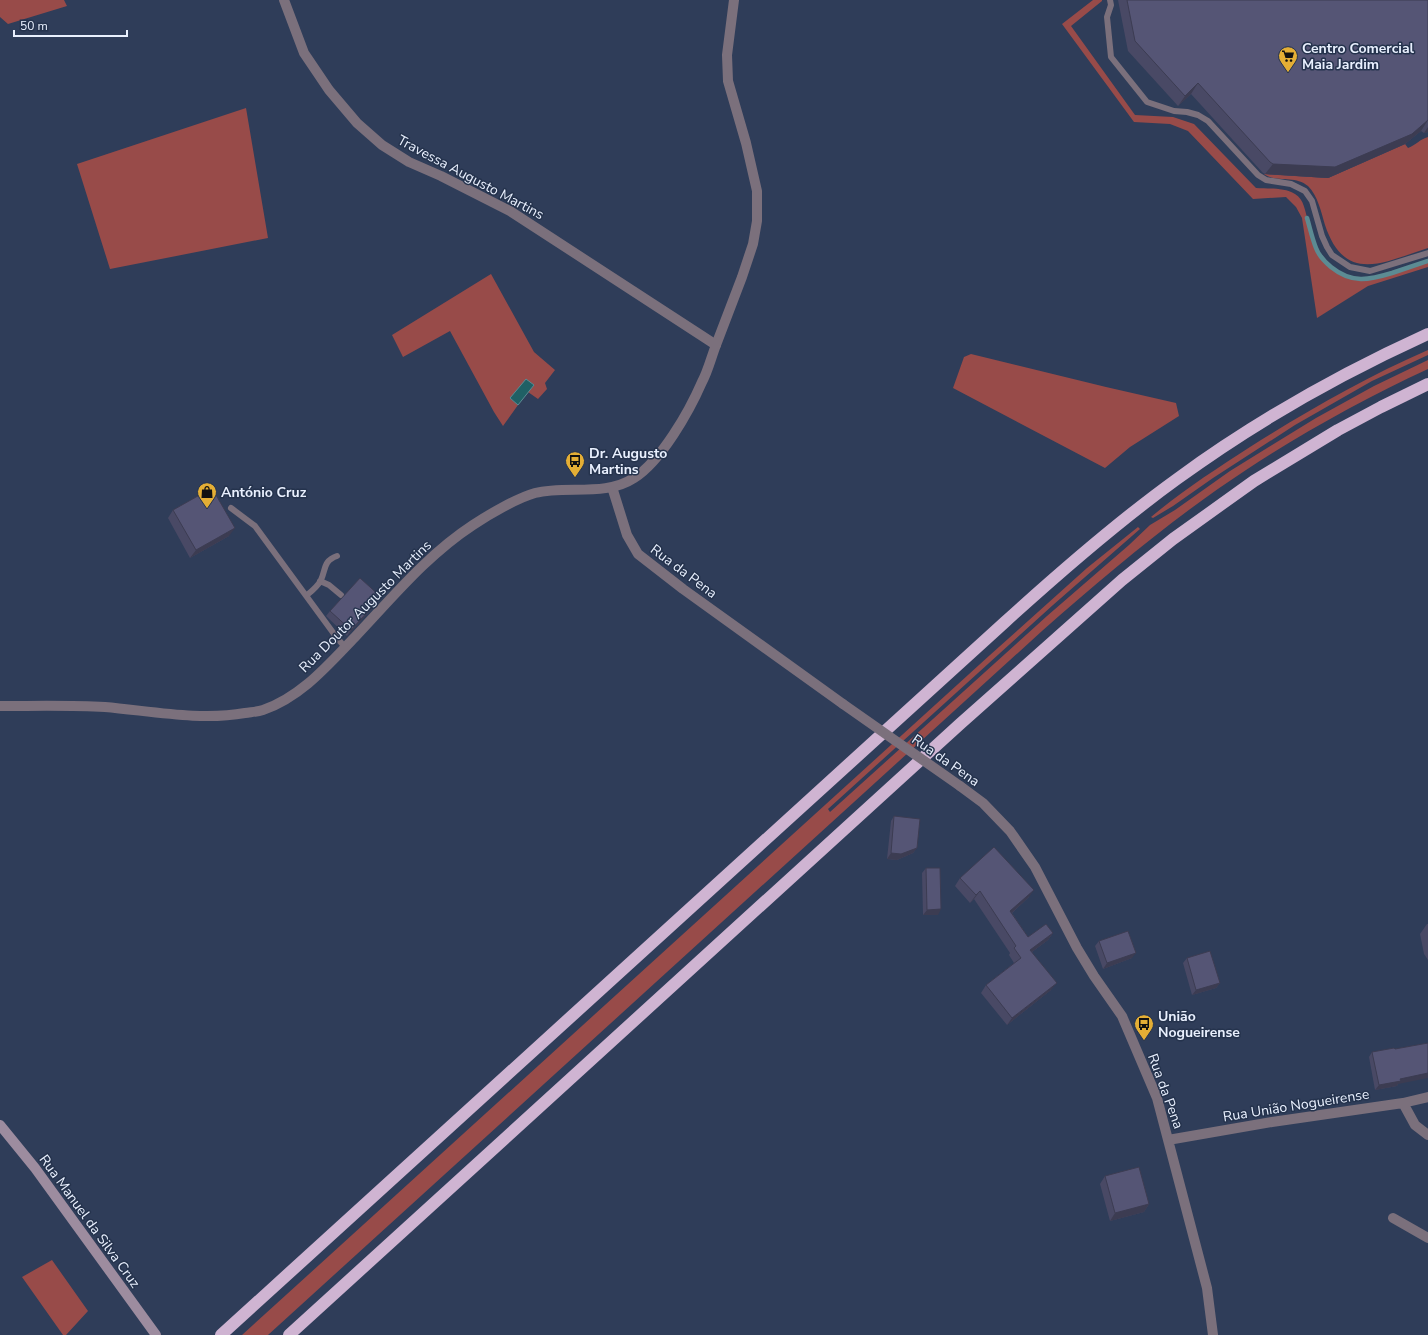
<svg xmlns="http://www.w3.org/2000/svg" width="1428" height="1335" viewBox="0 0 1428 1335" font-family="'Nunito Sans',sans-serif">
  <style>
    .green { fill: #984b49 }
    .water { fill: #206065; stroke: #5c8b93 }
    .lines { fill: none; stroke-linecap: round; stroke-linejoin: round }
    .stream { stroke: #5c8b93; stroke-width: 4.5 }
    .service { stroke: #7b707c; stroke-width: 6 }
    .minor { stroke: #7b707c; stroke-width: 10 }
    .tertiary { stroke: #7b707c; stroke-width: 10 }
    .secondary { stroke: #9d8c9f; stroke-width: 10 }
    .motorway { stroke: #cfb4d2; stroke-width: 12 }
    .tertiary-bridge { stroke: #7b707c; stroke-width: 10 }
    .wall { fill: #494965 }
    .shaded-wall { fill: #3c3c52 }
    .building { fill: #555575; stroke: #3c3c52 }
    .labels { text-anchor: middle; stroke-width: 3; stroke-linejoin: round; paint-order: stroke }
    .poi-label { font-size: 14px; font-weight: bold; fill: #e9f0fe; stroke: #25334d; text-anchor: start }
    .street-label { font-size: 14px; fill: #e9f0fe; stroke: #25334d }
  </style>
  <rect width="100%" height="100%" fill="#2f3d59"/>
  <path class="green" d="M0 0H64L67 6 8 24 0 17Z
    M1093 0H1102V1L1071 26 1135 115 1173 117 1194 124 1256 188C1268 189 1284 187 1295 194 1304 199 1305 211 1308 221 1311 231 1313 243 1318 252 1322 259 1327 263 1333 268 1341 275 1353 280 1363 280 1380 280 1411 267 1428 261V267L1368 286 1317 318 1302 218 1296 207 1286 197 1253 199 1188 131 1170 124 1134 122 1062 24Z
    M246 108 268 238 110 269 77 164Z
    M1428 137V248C1384 262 1345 285 1325 225 1321 212 1318 196 1308 186 1295 175 1277 183 1264 174L1328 178 1405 144 1408 148C1416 145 1420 139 1428 137Z
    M491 274 534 352 555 370 545 383 547 389 538 399 528 392 534 385 510 398 518 405 503 426 494 412 450 331 403 357 392 335Z
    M1428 350V355L1372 381 1295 425 1213 478 1173 506 1153 518 1151 517C1182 491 1216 469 1250 447 1307 411 1366 377 1428 350Z
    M971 354 1106 387 1176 403 1179 416 1130 447 1105 468 953 388 964 357Z
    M1428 360V369C1365 398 1304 432 1246 470 1174 517 1107 574 1042 631L268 1335H242L990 655 1087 568 1138 527 1140 529 1053 605 828 809 830 812 1047 616 1129 545 1150 525 1175 510 1230 471 1316 418 1374 386Z
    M52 1260 88 1311 66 1335H63L22 1277Z"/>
  <path class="water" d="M526 379 534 385 518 405 510 398Z"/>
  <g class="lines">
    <path class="stream" d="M1307 218C1310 228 1312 238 1316 248 1319 256 1325 262 1331 267 1352 284 1369 280 1392 273 1404 269 1416 265 1428 261"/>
    <path class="service" d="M1110 0 1111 5 1107 17 1111 57 1147 102 1174 111 1187 112 1198 115 1208 121 1258 175 1266 180 1291 184 1305 191 1312 201 1322 236 1327 247 1332 255 1350 267 1370 271 1428 253
      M231 508 255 526 337 638 345 647
      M320 581 329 585 341 595
      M307 595C312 591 318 586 321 580 326 569 323 561 337 556"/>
    <path class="minor" d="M716 345 742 277 753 244 757 221V191L746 143 728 81 727 55 734 0
      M1393 1218 1428 1238"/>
    <path class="tertiary" d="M612 487 627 535 638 554 683 589 843 704
      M0 706C35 706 71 705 105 707 151 711 200 721 245 713 251 712 257 712 263 710 301 697 328 665 355 637 392 598 427 555 473 525 488 515 517 498 535 493 567 485 605 497 634 478 661 461 689 412 702 382 708 371 711 358 716 345L510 211 441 176 409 162 382 145 357 123 329 90 304 53 284 0
      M960 786 983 803 1010 831 1035 867 1077 948 1094 976 1122 1016 1157 1098 1207 1288 1213 1335
      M1403 1103 1415 1125 1428 1135
      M1168 1140 1272 1122 1403 1103 1428 1097"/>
    <path class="secondary" d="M0 1125 35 1168 156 1335"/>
    <path class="motorway" d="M221 1335 1005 622C1060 572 1116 523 1177 479 1255 422 1340 374 1428 334
      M289 1335 960 724 1122 580 1173 539 1254 481 1338 430 1381 407 1428 384"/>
    <path class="tertiary-bridge" d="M843 704 960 786"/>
  </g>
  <path class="wall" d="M1118 0H1428V132L1424 133 1421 131 1405 144 1328 178 1265 174 1263 173 1191 94 1178 106 1128 51Z
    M173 510 229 536 190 558 168 518Z
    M381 597 378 602 347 636 326 616 330 611Z
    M894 816 917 848 913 853 897 860 887 859 891 821Z
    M926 868 938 915H923L922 873Z
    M960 878 1029 897 1012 913 1028 937 1053 933 1048 940 1032 952 1051 990 1007 1025 981 993 986 985 1014 963 1009 955 1010 953 974 899 970 903 955 886Z
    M1427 924H1428V960L1424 954 1420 934Z
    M1099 941 1132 958 1103 969 1095 946Z
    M1187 958 1220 983 1216 988 1192 995 1183 963Z
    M1372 1052 1398 1084 1397 1086 1375 1090 1369 1057Z
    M1105 1176 1149 1204 1144 1212 1110 1221 1100 1184Z"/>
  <path class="shaded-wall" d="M1198 83 1191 94 1178 106 1185 96Z
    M1428 120 1421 131 1405 144 1328 178 1265 174 1273 164Z
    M1428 127V132L1424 133Z
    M235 528 229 536 190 558 196 550Z
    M381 597 378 602 347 636 351 630Z
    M917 848 913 853 897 860 887 859 891 853Z
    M1034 890 1029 897 1005 919 1010 911Z
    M980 891 974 899 970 903 976 895Z
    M941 909 938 915H923L927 910Z
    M1053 933 1048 940 1025 957 1030 950Z
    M1136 953 1132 958 1103 969 1107 963Z
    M1057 983 1051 990 1007 1025 1012 1018Z
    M1220 983 1216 988 1192 995 1196 990Z
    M1428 1073V1078L1398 1084 1397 1086 1375 1090 1379 1085 1400 1079Z
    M1149 1204 1144 1212 1110 1221 1115 1213Z"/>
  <path class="building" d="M1127 0H1428V120L1412 134 1335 167 1273 164 1270 162 1198 83 1185 96 1135 41Z
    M212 488 235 528 196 550 173 510Z
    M360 578 381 597 351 630 330 611Z
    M894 816 920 819 917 848 901 854 891 853Z
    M994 847 1034 890 1010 911 1028 937 1046 924 1053 933 1030 950 1057 983 1012 1018 986 985 1021 958 1014 948 1016 946 980 891 976 895 960 878Z
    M926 868H940L941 909 927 910Z
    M1128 931 1136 953 1107 963 1099 941Z
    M1210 951 1220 983 1196 990 1187 958Z
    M1428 1043V1073L1400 1079 1401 1081 1379 1085 1372 1052 1394 1048 1395 1049Z
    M1139 1167 1149 1204 1115 1213 1105 1176Z"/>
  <defs>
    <symbol id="supermarket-pin" viewBox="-11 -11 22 30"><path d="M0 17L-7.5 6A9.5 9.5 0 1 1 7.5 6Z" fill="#e4ae35" stroke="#25334d"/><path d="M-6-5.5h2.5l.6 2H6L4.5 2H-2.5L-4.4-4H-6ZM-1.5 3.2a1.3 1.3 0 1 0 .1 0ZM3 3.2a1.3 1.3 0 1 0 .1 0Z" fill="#111"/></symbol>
    <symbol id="bus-pin" viewBox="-11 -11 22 30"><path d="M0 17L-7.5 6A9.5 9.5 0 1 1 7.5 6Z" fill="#e4ae35" stroke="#25334d"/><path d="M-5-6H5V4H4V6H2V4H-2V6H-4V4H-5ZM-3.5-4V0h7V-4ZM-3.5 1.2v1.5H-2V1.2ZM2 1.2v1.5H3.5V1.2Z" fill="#111"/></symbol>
    <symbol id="shop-pin" viewBox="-11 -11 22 30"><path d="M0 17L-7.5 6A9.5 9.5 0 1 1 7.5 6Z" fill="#e4ae35" stroke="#25334d"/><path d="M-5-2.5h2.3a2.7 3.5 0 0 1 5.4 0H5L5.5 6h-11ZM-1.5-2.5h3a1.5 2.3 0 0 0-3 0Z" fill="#111"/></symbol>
  </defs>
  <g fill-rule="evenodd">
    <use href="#supermarket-pin" x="1277" y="45" width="22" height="30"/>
    <use href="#bus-pin" x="564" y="450" width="22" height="30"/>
    <use href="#shop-pin" x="196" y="481" width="22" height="30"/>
    <use href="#bus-pin" x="1133" y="1013" width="22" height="30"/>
  </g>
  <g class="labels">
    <g class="poi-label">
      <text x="1302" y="53">Centro Comercial<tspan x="1302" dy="16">Maia Jardim</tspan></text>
      <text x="589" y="458">Dr. Augusto<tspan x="589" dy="16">Martins</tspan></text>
      <text x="221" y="497">António Cruz</text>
      <text x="1158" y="1021">União<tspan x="1158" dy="16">Nogueirense</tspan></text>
    </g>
    <g class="street-label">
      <text transform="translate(471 177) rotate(28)" y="5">Travessa Augusto Martins</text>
      <text transform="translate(684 571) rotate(37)" y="5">Rua da Pena</text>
      <text transform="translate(365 606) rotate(-45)" y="5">Rua Doutor Augusto Martins</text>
      <text transform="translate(946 760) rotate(35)" y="5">Rua da Pena</text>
      <text transform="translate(1166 1091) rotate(70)" y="5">Rua da Pena</text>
      <text transform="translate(1296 1105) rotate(-9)" y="5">Rua União Nogueirense</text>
      <text transform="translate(90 1221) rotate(54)" y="5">Rua Manuel da Silva Cruz</text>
    </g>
  </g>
  <path d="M14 30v6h113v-6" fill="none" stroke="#e9f0fe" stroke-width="2"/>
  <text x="20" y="30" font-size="12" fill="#e9f0fe" stroke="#25334d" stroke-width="3" paint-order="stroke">50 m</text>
</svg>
